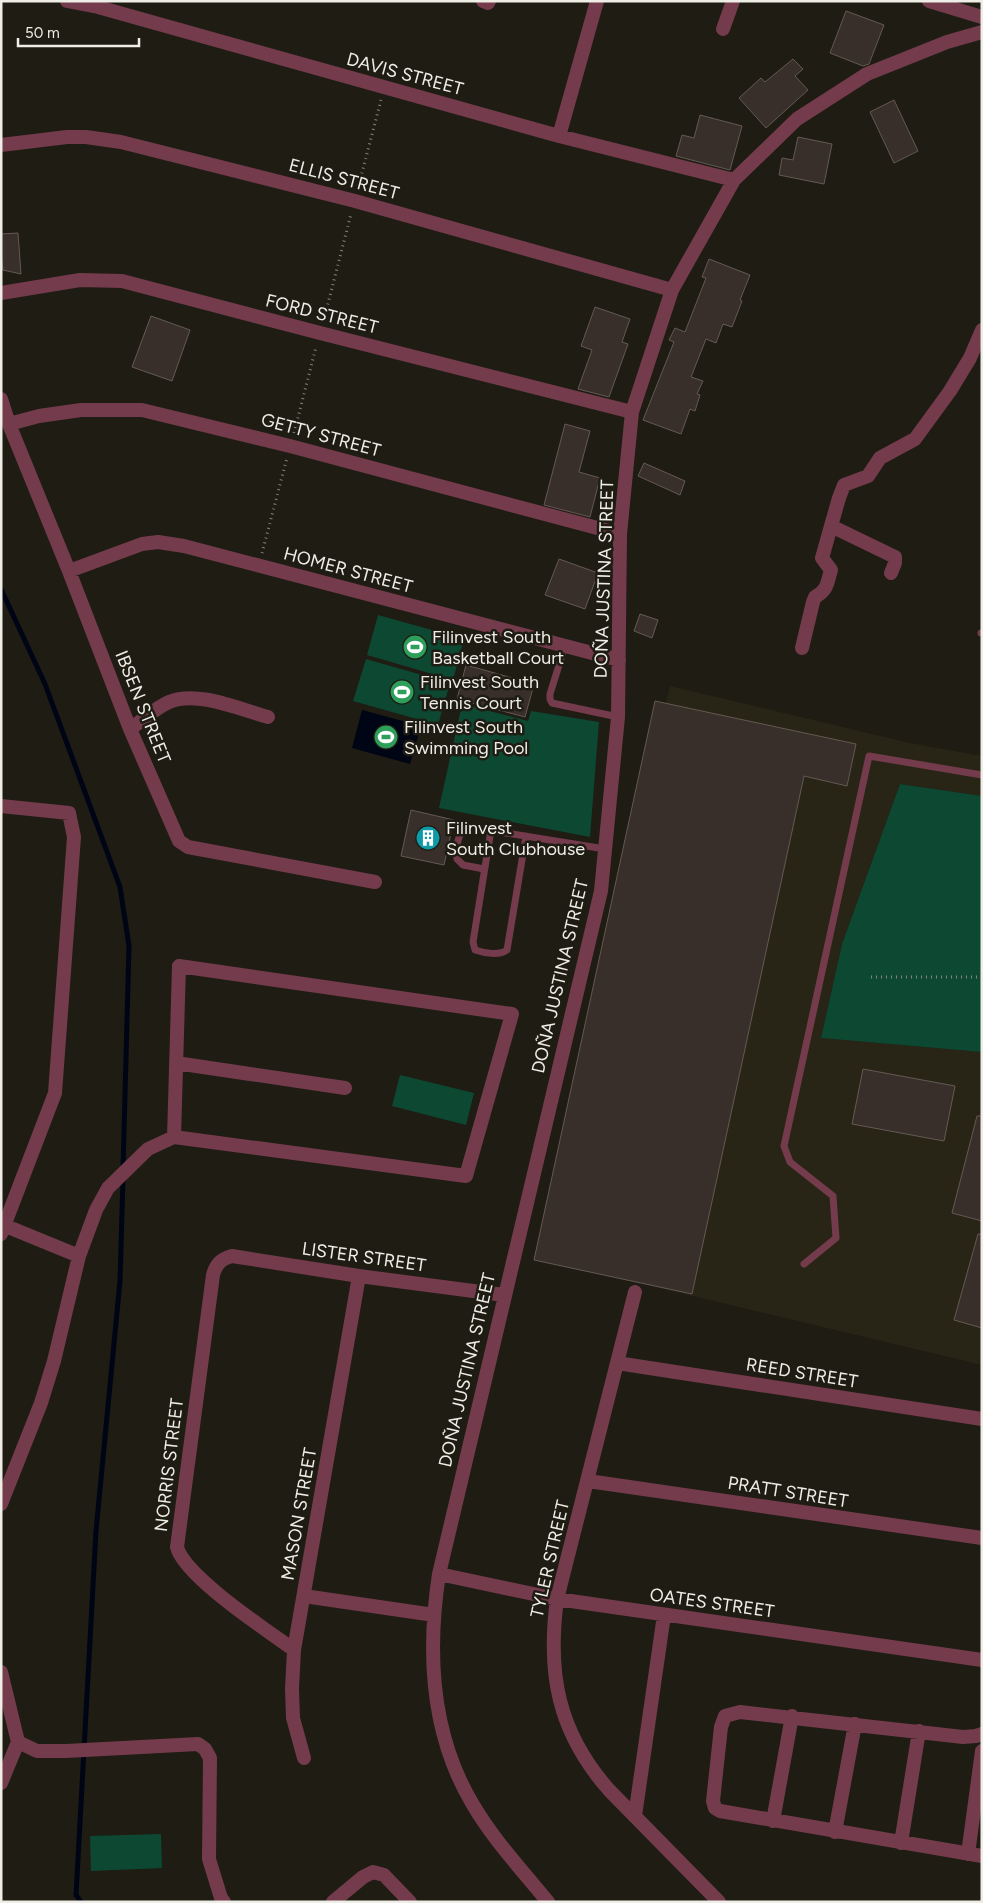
<svg xmlns="http://www.w3.org/2000/svg" width="983" height="1903" viewBox="0 0 983 1903" font-family="Figtree,sans-serif">
  <style>
    .built { fill: #282516 }
    .green { fill: #0d4833 }
    .water { fill: #000515 }
    .lines { fill: none; stroke-linecap: round; stroke-linejoin: round }
    .stream { stroke: #000515; stroke-width: 5 }
    .building { fill: #392f2a; stroke: #645953 }
    .path { stroke: #85837b; stroke-width: 3; stroke-dasharray: 1 4; stroke-linecap: butt }
    .lane { stroke: #733b4b; stroke-width: 7 }
    .street { stroke: #733b4b; stroke-width: 14 }
    .labels { text-anchor: middle; stroke-width: 5; stroke-linejoin: round; paint-order: stroke }
    .street-label { font-size: 18px; fill: #eeede6; stroke: #1e1c13 }
    .poi-label { font-size: 18px; fill: #eeede6; stroke: #1e1c13; text-anchor: start }
  </style>
  <rect width="100%" height="100%" fill="#1e1c13"/>
  <path class="built" d="M670 686 910 743 982 756V796L900 784 842 944 821 1038 982 1052V1365L534 1258Z"/>
  <path class="green" d="M378 615 464 639 453 680 367 655Z
    M366 659 450 683 438 725 353 701Z
    M462 704 528 721 531 711 599 722 590 837 439 808Z
    M900 784 982 796V1052L821 1038 842 944Z
    M400 1075 474 1093 466 1125 392 1106Z
    M161 1834 162 1868 91 1871 90 1836Z"/>
  <path class="water" d="M362 710 421 726 410 764 352 748Z"/>
  <g class="lines">
    <path class="stream" d="M1 589 45 684 120 887 129 946 123 1169
      M81 1902 76 1895 96 1531 120 1281 123 1178"/>
  </g>
  <path class="building" d="M846 11 884 25 869 64 863 66 830 53Z
    M793 59 803 69 795 76 808 90 766 128 739 98 761 78 765 82Z
    M894 100 918 151 894 163 870 112Z
    M700 115 742 126 730 170 676 156 682 135 694 138Z
    M798 137 832 144 824 184 779 175 782 158 793 160Z
    M18 233 21 274 3 270 1 252V234Z
    M709 259 750 275 740 300 742 301 732 327 723 324 716 343 706 339 691 377 703 381 697 394 700 395 695 411 690 409 681 434 643 420 674 342 669 340 675 328 685 332 706 278 702 277Z
    M595 307 630 319 622 342 628 344 609 397 578 389 592 350 581 346Z
    M151 316 190 330 172 381 132 367Z
    M565 424 590 431 579 472 600 478 590 517 544 505Z
    M644 463 685 481 680 495 638 476Z
    M559 559 598 573 585 609 545 595Z
    M640 614 658 620 652 638 634 631Z
    M466 665 534 684 525 717 457 699Z
    M655 701 856 744 847 786 804 776 692 1294 534 1260Z
    M411 810 454 820 444 865 401 856Z
    M863 1069 955 1086 944 1141 852 1124Z
    M977 1116H982V1221L952 1213Z
    M978 1234H982V1328L954 1320Z"/>
  <g class="lines">
    <path class="path" d="M358 188 381 100
      M324 319 351 214
      M294 433 316 347
      M262 553 287 458
      M871 977H982"/>
    <path class="lane" d="M981 633H982
      M565 646 550 694V699L552 703 618 717
      M491 830 473 942 475 950C484 953 499 956 507 950L526 836
      M484 869 463 865 457 859C456 848 457 830 469 827L605 849
      M804 1264 836 1238 833 1196 790 1162 784 1146 869 756 982 775"/>
    <path class="street" d="M67 1 98 7 559 136 734 180
      M483 1 488 3 489 1
      M929 1 982 17
      M723 29 733 1
      M559 136 597 1
      M1 145 67 137H86L121 142 355 201 672 290
      M1 293 80 280 122 281 320 333 632 412
      M1 399 9 424 69 571 130 729 179 841 188 847 375 882
      M9 424 39 416 81 410H142L290 446 620 534
      M69 571 142 544 158 542 184 546 619 660
      M891 573 895 563V557L831 526 839 498 844 485 868 476 880 458 915 439 950 391 970 358 982 330
      M802 648 813 602 815 597C828 590 827 583 831 570L822 558 831 526
      M130 729C142 721 155 708 169 702 197 690 239 709 268 717
      M1 806 69 813 74 837 55 1093 1 1234
      M176 1063 345 1088
      M1 1224 79 1256
      M635 1292 557 1599C547 1674 558 1732 609 1790L719 1902
      M617 1363 982 1419
      M588 1481 982 1538
      M1 1504 41 1403 54 1361 79 1256 96 1210 108 1188 148 1149 174 1137 466 1176 512 1014 179 966 174 1137
      M439 1574 557 1599 982 1660
      M304 1596 434 1615
      M294 1650C268 1631 184 1576 177 1547L213 1275C216 1264 221 1259 232 1256L359 1276 504 1295
      M1 1672 18 1742 1 1783
      M982 1734 976 1736 963 1737 740 1712 725 1716 721 1727 713 1801 715 1808 720 1811 982 1856
      M18 1742 37 1751H66L198 1744 205 1749 210 1758 209 1859 221 1898 224 1902
      M304 1758 293 1718 292 1689 294 1650 359 1276
      M635 1816 664 1615
      M773 1821 792 1716
      M835 1832 855 1724
      M901 1843 919 1731
      M968 1854 982 1751
      M333 1902 363 1877 373 1872 384 1875 410 1902
      M548 1902C522 1870 492 1838 472 1803 431 1734 427 1652 439 1574L601 891 618 717 620 534 632 412 672 290 734 180 797 119 867 74 947 42 982 32"/>
  </g>
  <defs>
    <symbol id="stadium-disc" viewBox="-11 -11 22 22"><circle r="9.5" fill="#2e9e5b" stroke="#1e1c13"/><path d="M0-5a6.5 5 0 1 0 0 10a6.5 5 0 1 0 0-10ZM-3.5-1.8h7v3.6h-7Z" fill="#fff"/></symbol>
    <symbol id="building-disc" viewBox="-11 -11 22 22"><circle r="9.5" fill="#0f9aa8" stroke="#1e1c13"/><path d="M-4-6H4V6H1V3H-1V6H-4ZM-2.5-4.3h1.7v1.8h-1.7ZM.8-4.3h1.7v1.8H.8ZM-2.5-1h1.7V.8h-1.7ZM.8-1h1.7V.8H.8Z" fill="#fff"/></symbol>
  </defs>
  <g fill-rule="evenodd">
    <use href="#stadium-disc" x="401" y="633" width="28" height="28"/>
    <use href="#stadium-disc" x="388" y="678" width="28" height="28"/>
    <use href="#stadium-disc" x="372" y="723" width="28" height="28"/>
    <use href="#building-disc" x="414" y="824" width="28" height="28"/>
  </g>
  <g class="labels">
    <g class="street-label">
      <text transform="translate(405 74) rotate(15)" y="6">DAVIS STREET</text>
      <text transform="translate(344 179) rotate(15)" y="6">ELLIS STREET</text>
      <text transform="translate(322 314) rotate(14)" y="6">FORD STREET</text>
      <text transform="translate(321 435) rotate(15)" y="6">GETTY STREET</text>
      <text transform="translate(348 570) rotate(15)" y="6">HOMER STREET</text>
      <text transform="translate(604 579) rotate(-88)" y="6">DOÑA JUSTINA STREET</text>
      <text transform="translate(143 707) rotate(68)" y="6">IBSEN STREET</text>
      <text transform="translate(560 976) rotate(-77)" y="6">DOÑA JUSTINA STREET</text>
      <text transform="translate(364 1257) rotate(8)" y="6">LISTER STREET</text>
      <text transform="translate(467 1370) rotate(-77)" y="6">DOÑA JUSTINA STREET</text>
      <text transform="translate(802 1373) rotate(9)" y="6">REED STREET</text>
      <text transform="translate(169 1465) rotate(-83)" y="6">NORRIS STREET</text>
      <text transform="translate(788 1492) rotate(9)" y="6">PRATT STREET</text>
      <text transform="translate(299 1514) rotate(-80)" y="6">MASON STREET</text>
      <text transform="translate(550 1559) rotate(-77)" y="6">TYLER STREET</text>
      <text transform="translate(712 1603) rotate(8)" y="6">OATES STREET</text>
    </g>
    <g class="poi-label">
      <text x="432" y="643">Filinvest South<tspan x="432" dy="21">Basketball Court</tspan></text>
      <text x="420" y="688">Filinvest South<tspan x="420" dy="21">Tennis Court</tspan></text>
      <text x="404" y="733">Filinvest South<tspan x="404" dy="21">Swimming Pool</tspan></text>
      <text x="446" y="834">Filinvest<tspan x="446" dy="21">South Clubhouse</tspan></text>
    </g>
  </g>
  <rect width="983" height="1903" fill="none" stroke="#eeede6" stroke-width="5"/>
  <path d="M18 38v8h121v-8" fill="none" stroke="#eeede6" stroke-width="2.5"/>
  <text x="25" y="38" font-size="15" fill="#eeede6" stroke="#1e1c13" stroke-width="4" paint-order="stroke">50 m</text>
</svg>
